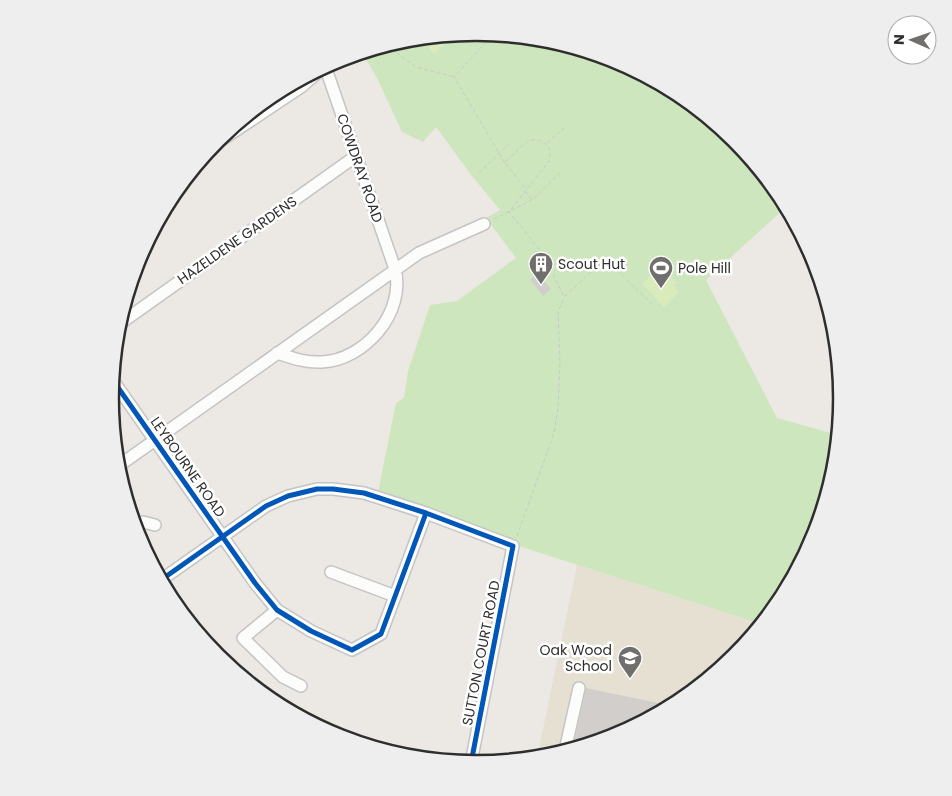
<svg xmlns="http://www.w3.org/2000/svg" width="952" height="796" viewBox="0 0 952 796" font-family="Poppins,sans-serif">
  <style>
    .education { fill: #e6e0d3 }
    .green { fill: #cee6be }
    .pitch { fill: #d9eabb }
    .building { fill: #d1cecb }
    .lines { fill: none; stroke-linecap: round; stroke-linejoin: round }
    .minor-casing { stroke: #c5c4c5; stroke-width: 14 }
    .path { stroke: #c9c9c8; stroke-width: 1; stroke-dasharray: 4 2.5; stroke-linecap: butt }
    .minor { stroke: #fcfcfb; stroke-width: 11 }
    .cycleway-casing { stroke: #fff; stroke-width: 8 }
    .cycleway { stroke: #0057b8; stroke-width: 5 }
    .labels { text-anchor: middle; stroke-width: 5; stroke-linejoin: round; paint-order: stroke }
    .street-label { font-size: 14px; fill: #2e2e2e; stroke: #fff }
    .poi-label { font-size: 14px; fill: #2e2e2e; stroke: #fff; text-anchor: start }
    .rim { fill: none; stroke: #2e2e2e; stroke-width: 2.5 }
  </style>
  <rect width="100%" height="100%" fill="#ece8e4"/>
  <path class="education" d="M577 565 761 624 734 657 679 702 616 736 547 757 537 758Z"/>
  <path class="green" d="M476 33 548 40 616 60 679 94 735 140 780 195 786 207 706 280 777 418 838 435 834 470 814 538 780 601 761 624 528 549 377 497 396 403 404 398 408 371 430 305 457 301 516 258 486 218 500 210 472 176 436 127 423 142 402 132 377 78 362 52 405 39Z"/>
  <path class="pitch" d="M456 34 434 54 420 38Z
    M657 270 663 276 666 273 677 283 674 286 679 292 664 307 642 284Z"/>
  <path class="building" d="M543 269 548 275 543 279 551 289 543 296 530 280Z
    M586 688 672 706 616 736 593 743 575 739Z"/>
  <g class="lines">
    <defs>
      <path id="minor" d="M211 147 301 87 324 67
        M118 325 356 156
        M277 353C292 358 306 363 322 362 365 360 406 312 395 269L325 66
        M112 379 255 583 277 610 311 631 352 650 381 634 426 513
        M117 467 419 253 484 224
        M135 528 143 522 155 525
        M331 572 395 596
        M161 580 266 506 288 496 317 489H333L364 493 426 513 513 546 471 763
        M277 610 243 638 283 677 301 686
        M561 752 566 746 579 688"/>
    </defs>
    <use href="#minor" class="minor-casing"/>
    <path class="path" d="M496 34 487 41 454 77 505 163C512 156 520 146 529 141 537 137 550 143 550 153 550 153 549 160 549 161L509 212 543 254 564 297 605 259 654 306
      M386 45 416 67 454 77
      M547 143 564 128
      M506 164 525 188
      M479 173 510 143
      M525 191 532 200
      M494 219 532 200 561 172
      M517 536 554 433 558 408 560 363 558 312 564 298"/>
    <use href="#minor" class="minor"/>
    <defs>
      <path id="cycleway" d="M112 379 255 583 277 610 311 631 352 650 381 634 426 513
        M161 580 266 506 288 496 317 489H333L364 493 426 513 513 546 471 763"/>
    </defs>
    <use href="#cycleway" class="cycleway-casing"/>
    <use href="#cycleway" class="cycleway"/>
  </g>
  <defs>
    <symbol id="building-pin" viewBox="-11 -11 22 30"><path d="M0 17L-7.5 6A9.5 9.5 0 1 1 7.5 6Z" fill="#706f6e" stroke="#fff"/><path d="M-4-6H4V6H1V3H-1V6H-4ZM-2.5-4.3h1.7v1.8h-1.7ZM.8-4.3h1.7v1.8H.8ZM-2.5-1h1.7V.8h-1.7ZM.8-1h1.7V.8H.8Z" fill="#fff"/></symbol>
    <symbol id="stadium-pin" viewBox="-11 -11 22 30"><path d="M0 17L-7.5 6A9.5 9.5 0 1 1 7.5 6Z" fill="#706f6e" stroke="#fff"/><path d="M0-5a6.5 5 0 1 0 0 10a6.5 5 0 1 0 0-10ZM-3.5-1.8h7v3.6h-7Z" fill="#fff"/></symbol>
    <symbol id="school-pin" viewBox="-11 -11 22 30"><path d="M0 17L-7.5 6A9.5 9.5 0 1 1 7.5 6Z" fill="#706f6e" stroke="#fff"/><path d="M0-5L7-2L0 1L-7-2ZM-4 1L0 2.5L4 1V4Q0 6-4 4Z" fill="#fff"/></symbol>
  </defs>
  <g fill-rule="evenodd">
    <use href="#building-pin" x="527" y="250" width="28" height="38"/>
    <use href="#stadium-pin" x="647" y="254" width="28" height="38"/>
    <use href="#school-pin" x="616" y="644" width="28" height="38"/>
  </g>
  <g class="labels">
    <g class="street-label">
      <text transform="translate(360 168) rotate(71)" y="5">COWDRAY ROAD</text>
      <text transform="translate(237 240) rotate(-35)" y="5">HAZELDENE GARDENS</text>
      <text transform="translate(188 467) rotate(55)" y="5">LEYBOURNE ROAD</text>
      <text transform="translate(481 653) rotate(-79)" y="5">SUTTON COURT ROAD</text>
    </g>
    <g class="poi-label">
      <text x="558" y="269">Scout Hut</text>
      <text x="678" y="273">Pole Hill</text>
      <text x="612" y="655" text-anchor="end">Oak Wood<tspan x="612" dy="16">School</tspan></text>
    </g>
  </g>
  <path d="M0 0H952V796H0ZM119 398a357 357 0 1 1 714 0a357 357 0 1 1-714 0Z" fill="#eee" fill-rule="evenodd"/>
  <path class="rim" d="M119 398a357 357 0 1 1 714 0a357 357 0 1 1-714 0Z"/>
  <g transform="translate(912 40) rotate(272)"><circle r="24" fill="#ffffff" stroke="#ababab"/>
  <path d="M0-4L9 19L0 12L-9 19Z" fill="#706f6e"/>
  <text y="-8" font-size="14" font-weight="bold" text-anchor="middle" fill="#2e2e2e">N</text>
  </g>
</svg>
